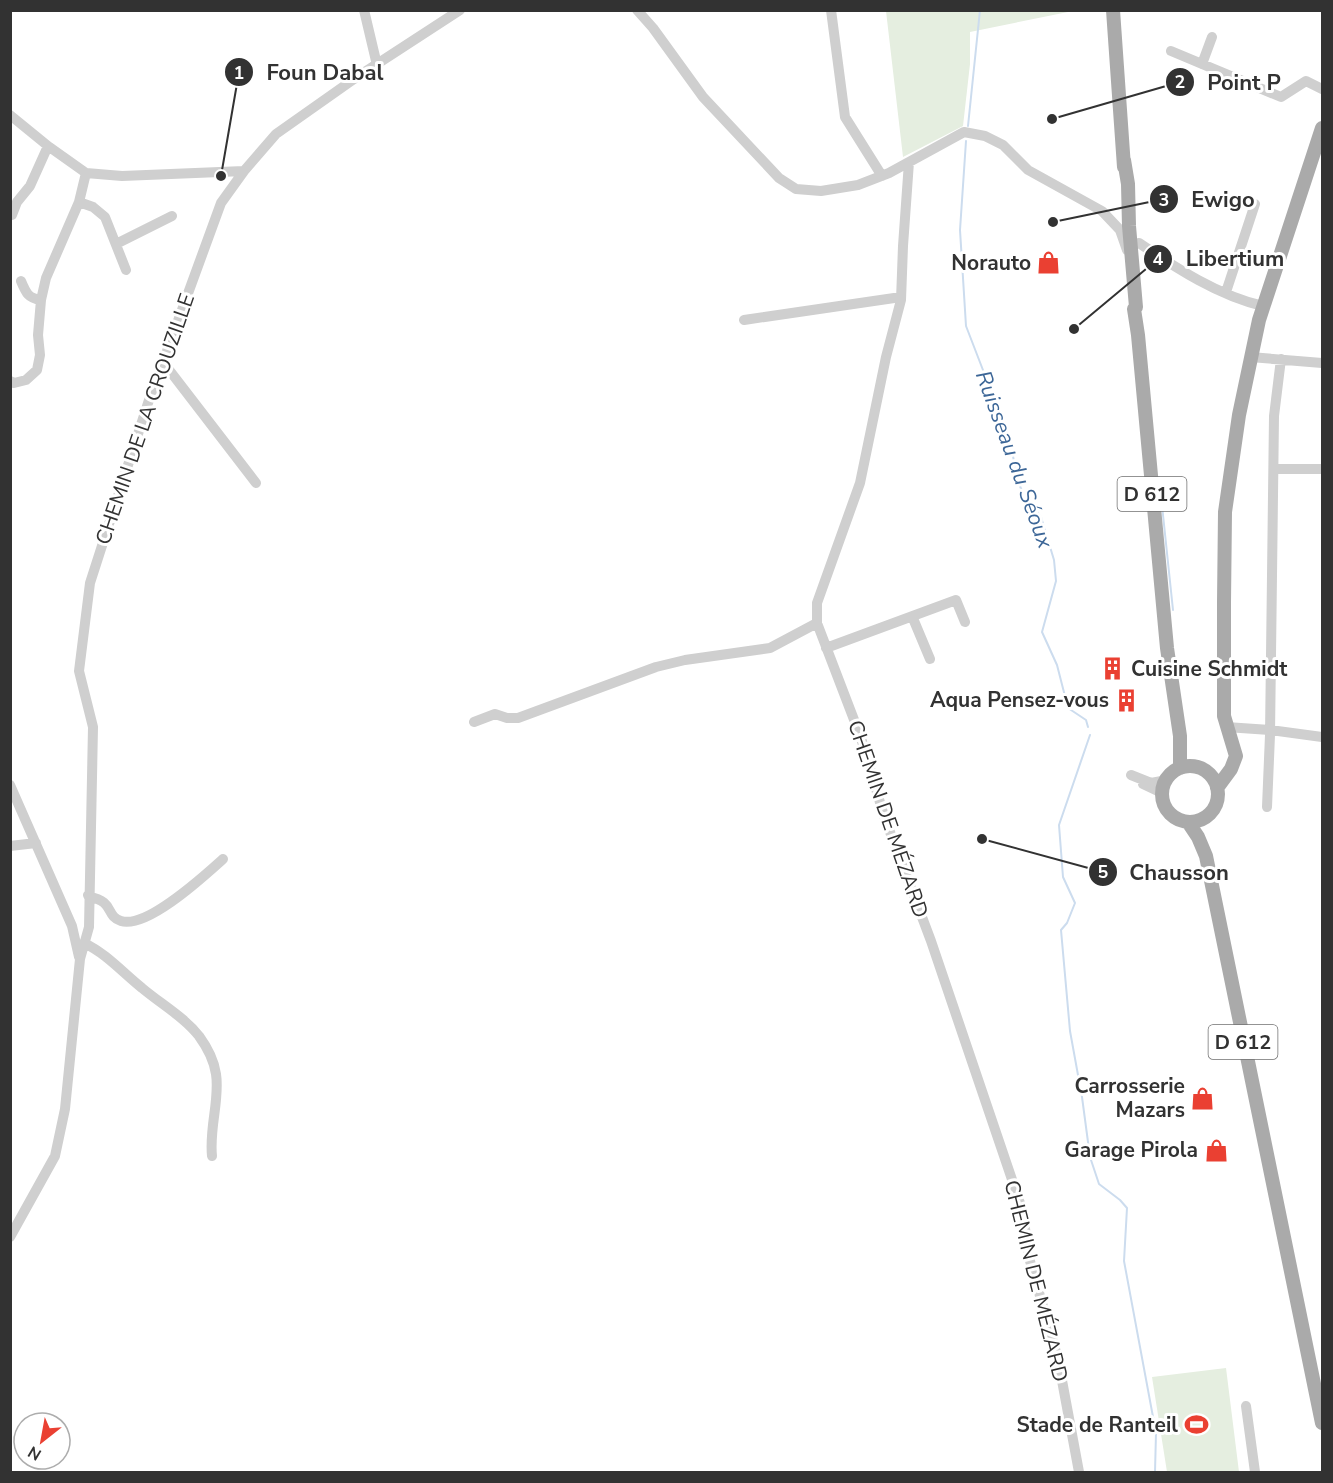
<svg xmlns="http://www.w3.org/2000/svg" width="1333" height="1483" viewBox="0 0 1333 1483" font-family="'Nunito Sans',sans-serif">
  <style>
    .green { fill: #e5eee0 }
    .lines { fill: none; stroke-linecap: round; stroke-linejoin: round }
    .stream { stroke: #ccdcee; stroke-width: 2 }
    .minor { stroke: #cfcfcf; stroke-width: 10 }
    .major { stroke: #aaa; stroke-width: 14 }
    .labels { text-anchor: middle; stroke-width: 6; stroke-linejoin: round; paint-order: stroke }
    .shield { fill: #fff; stroke: #707070; stroke-width: 1.5 }
    .shield-label { font-size: 20px; font-weight: bold; fill: #323232 }
    .poi-label { font-size: 21px; font-weight: bold; fill: #323232; stroke: #fff; text-anchor: end }
    .street-label { font-size: 21px; fill: #323232; stroke: #fff }
    .water-label { font-size: 22px; font-style: italic; fill: #3c6697; stroke: #fff }
    .leader { fill: none; stroke: #323232; stroke-width: 2 }
    .callout-dot { fill: #323232; stroke: #fff; stroke-width: 2 }
    .mark-label { font-size: 18px; text-anchor: middle; font-weight: bold; fill: #fff }
    .callout-label { font-size: 22px; text-anchor: middle; font-weight: bold; fill: #323232; stroke: #fff; stroke-width: 6; stroke-linejoin: round; paint-order: stroke }
  </style>
  <rect width="100%" height="100%" fill="#fff"/>
  <path class="green" d="M886 11V10L1073 11 970 32V64L963 126 903 157Z
    M1226 1368 1239 1472H1167L1152 1377Z"/>
  <g class="lines">
    <path class="stream" d="M968 126 980 10
      M966 141 960 230 966 326 998 409 1013 456 1017 479 1022 491 1041 517 1054 560 1056 581 1042 632 1057 665 1068 708 1086 720 1088 727
      M1159 477 1173 610
      M1090 735 1059 825 1063 877 1075 903 1067 923 1061 930 1070 1031 1082 1097 1090 1157 1099 1184 1120 1200 1127 1208 1124 1261 1156 1433 1155 1472"/>
    <path class="minor" d="M364 10 377 65
      M637 10 653 28 703 97 779 178 796 189 821 191 858 185 889 173 964 132 985 136 1003 145 1028 170 1102 211 1120 230 1127 250
      M831 10 845 117 882 176
      M1171 51 1281 97 1306 81 1322 89
      M1202 64 1212 37
      M10 115 48 146 86 173 122 176 244 171
      M909 162 903 246 901 300 886 357 860 483 817 603V623L861 738 884 816 931 941 1022 1209 1030 1261 1058 1359 1079 1472
      M79 202 93 207 105 217 126 270
      M12 215 17 202 30 186 48 146
      M1139 243C1176 268 1219 296 1263 306
      M116 244 172 216
      M21 281C26 293 28 298 41 300
      M1226 292 1255 204
      M744 320 901 297
      M1250 357 1322 363
      M163 362 256 483
      M10 381 14 383 26 380 37 370 40 355 38 335 41 300 46 278 79 202 86 173
      M1274 469H1322
      M912 616 930 659
      M826 648 956 600 965 622
      M474 722 495 714 507 718H518L656 667 685 660 770 648 817 623
      M1226 727 1270 730 1322 737
      M1131 775 1151 783 1167 780
      M1143 784 1162 793
      M10 785 72 926 79 957
      M1267 807 1270 735 1274 416 1281 359
      M10 846 36 843
      M88 895 89 897C115 901 105 916 121 921 147 929 204 876 223 859
      M84 943C107 954 123 973 142 988 161 1004 184 1017 199 1036 207 1047 214 1060 216 1074 220 1100 209 1127 212 1156
      M10 1237 55 1156 65 1109 80 959 89 927 93 727 79 671 90 583 148 403 221 203 244 171 276 134 354 79 460 10
      M1246 1406 1255 1472"/>
    <path class="major" d="M1113 10 1124 167
      M1124 160 1128 184 1129 226 1136 307 1134 309 1138 335 1167 648 1180 736V768
      M1162 794a28 28 0 1 1 56 0a28 28 0 1 1-56 0Z
      M1217 788 1231 769 1236 756 1224 716V602L1225 512 1239 415 1259 320 1322 128
      M1188 822 1198 837 1206 856 1322 1423"/>
  </g>
  <defs>
    <symbol id="shop-bare" viewBox="-9 -9 18 18"><path d="M-5-2.5h2.3a2.7 3.5 0 0 1 5.4 0H5L5.5 6h-11ZM-1.5-2.5h3a1.5 2.3 0 0 0-3 0Z" fill="#ea4032" stroke="#fff" stroke-width="2.5" paint-order="stroke"/></symbol>
    <symbol id="building-bare" viewBox="-9 -9 18 18"><path d="M-4-6H4V6H1V3H-1V6H-4ZM-2.5-4.3h1.7v1.8h-1.7ZM.8-4.3h1.7v1.8H.8ZM-2.5-1h1.7V.8h-1.7ZM.8-1h1.7V.8H.8Z" fill="#ea4032" stroke="#fff" stroke-width="2.5" paint-order="stroke"/></symbol>
    <symbol id="stadium-bare" viewBox="-9 -9 18 18"><path d="M0-5a6.5 5 0 1 0 0 10a6.5 5 0 1 0 0-10ZM-3.5-1.8h7v3.6h-7Z" fill="#ea4032" stroke="#fff" stroke-width="2.5" paint-order="stroke"/></symbol>
  </defs>
  <g fill-rule="evenodd">
    <use href="#shop-bare" x="1032" y="246" width="33" height="33"/>
    <use href="#building-bare" x="1096" y="652" width="33" height="33"/>
    <use href="#building-bare" x="1110" y="684" width="33" height="33"/>
    <use href="#shop-bare" x="1186" y="1082" width="33" height="33"/>
    <use href="#shop-bare" x="1200" y="1134" width="33" height="33"/>
    <use href="#stadium-bare" x="1180" y="1408" width="33" height="33"/>
  </g>
  <g class="labels">
    <g class="shield">
      <rect x="1117.5" y="477" width="69" height="34" rx="4.5"/>
      <rect x="1208.5" y="1025" width="69" height="34" rx="4.5"/>
    </g>
    <g class="shield-label">
      <text x="1152" y="501">D 612</text>
      <text x="1243" y="1049">D 612</text>
    </g>
    <g class="poi-label">
      <text x="1031" y="270">Norauto</text>
      <text x="1131" y="676" text-anchor="start">Cuisine Schmidt</text>
      <text x="1109" y="707">Aqua Pensez-vous</text>
      <text x="1185" y="1093">Carrosserie<tspan x="1185" dy="24">Mazars</tspan></text>
      <text x="1198" y="1157">Garage Pirola</text>
      <text x="1178" y="1432">Stade de Ranteil</text>
    </g>
    <g class="street-label">
      <text transform="translate(145 419) rotate(-71)" y="7">CHEMIN DE LA CROUZILLE</text>
      <text transform="translate(888 819) rotate(71)" y="7">CHEMIN DE MÉZARD</text>
      <text transform="translate(1036 1281) rotate(76)" y="7">CHEMIN DE MÉZARD</text>
    </g>
    <g class="water-label">
      <text transform="translate(1015 459) rotate(70)" y="8">Ruisseau du Séoux</text>
    </g>
  </g>
  <path class="leader" d="M221 176L239 72M1052 119L1180 82M1053 222L1164 199M1074 329L1158 259M982 839L1103 872"/>
  <g class="callout-dot">
    <circle cx="221" cy="176" r="6"/>
    <circle cx="1052" cy="119" r="6"/>
    <circle cx="1053" cy="222" r="6"/>
    <circle cx="1074" cy="329" r="6"/>
    <circle cx="982" cy="839" r="6"/>
    <circle cx="239" cy="72" r="15"/>
    <circle cx="1180" cy="82" r="15"/>
    <circle cx="1164" cy="199" r="15"/>
    <circle cx="1158" cy="259" r="15"/>
    <circle cx="1103" cy="872" r="15"/>
  </g>
  <g class="mark-label">
    <text x="239" y="79">1</text>
    <text x="1180" y="88">2</text>
    <text x="1164" y="206">3</text>
    <text x="1158" y="265">4</text>
    <text x="1103" y="878">5</text>
  </g>
  <g class="callout-label">
    <text x="325" y="80">Foun Dabal</text>
    <text x="1244" y="90">Point P</text>
    <text x="1223" y="207">Ewigo</text>
    <text x="1235" y="266">Libertium</text>
    <text x="1179" y="880">Chausson</text>
  </g>
  <rect width="1333" height="1483" fill="none" stroke="#323232" stroke-width="24"/>
  <g transform="translate(42 1441) rotate(211)"><circle r="28" fill="#ffffff" stroke="#adadad" stroke-width="1.5"/>
  <path d="M0-4.5L10 22L0 15L-10 22Z" fill="#ea4032"/>
  <text y="-9" font-size="16" font-weight="bold" text-anchor="middle" fill="#323232">N</text>
  </g>
</svg>
